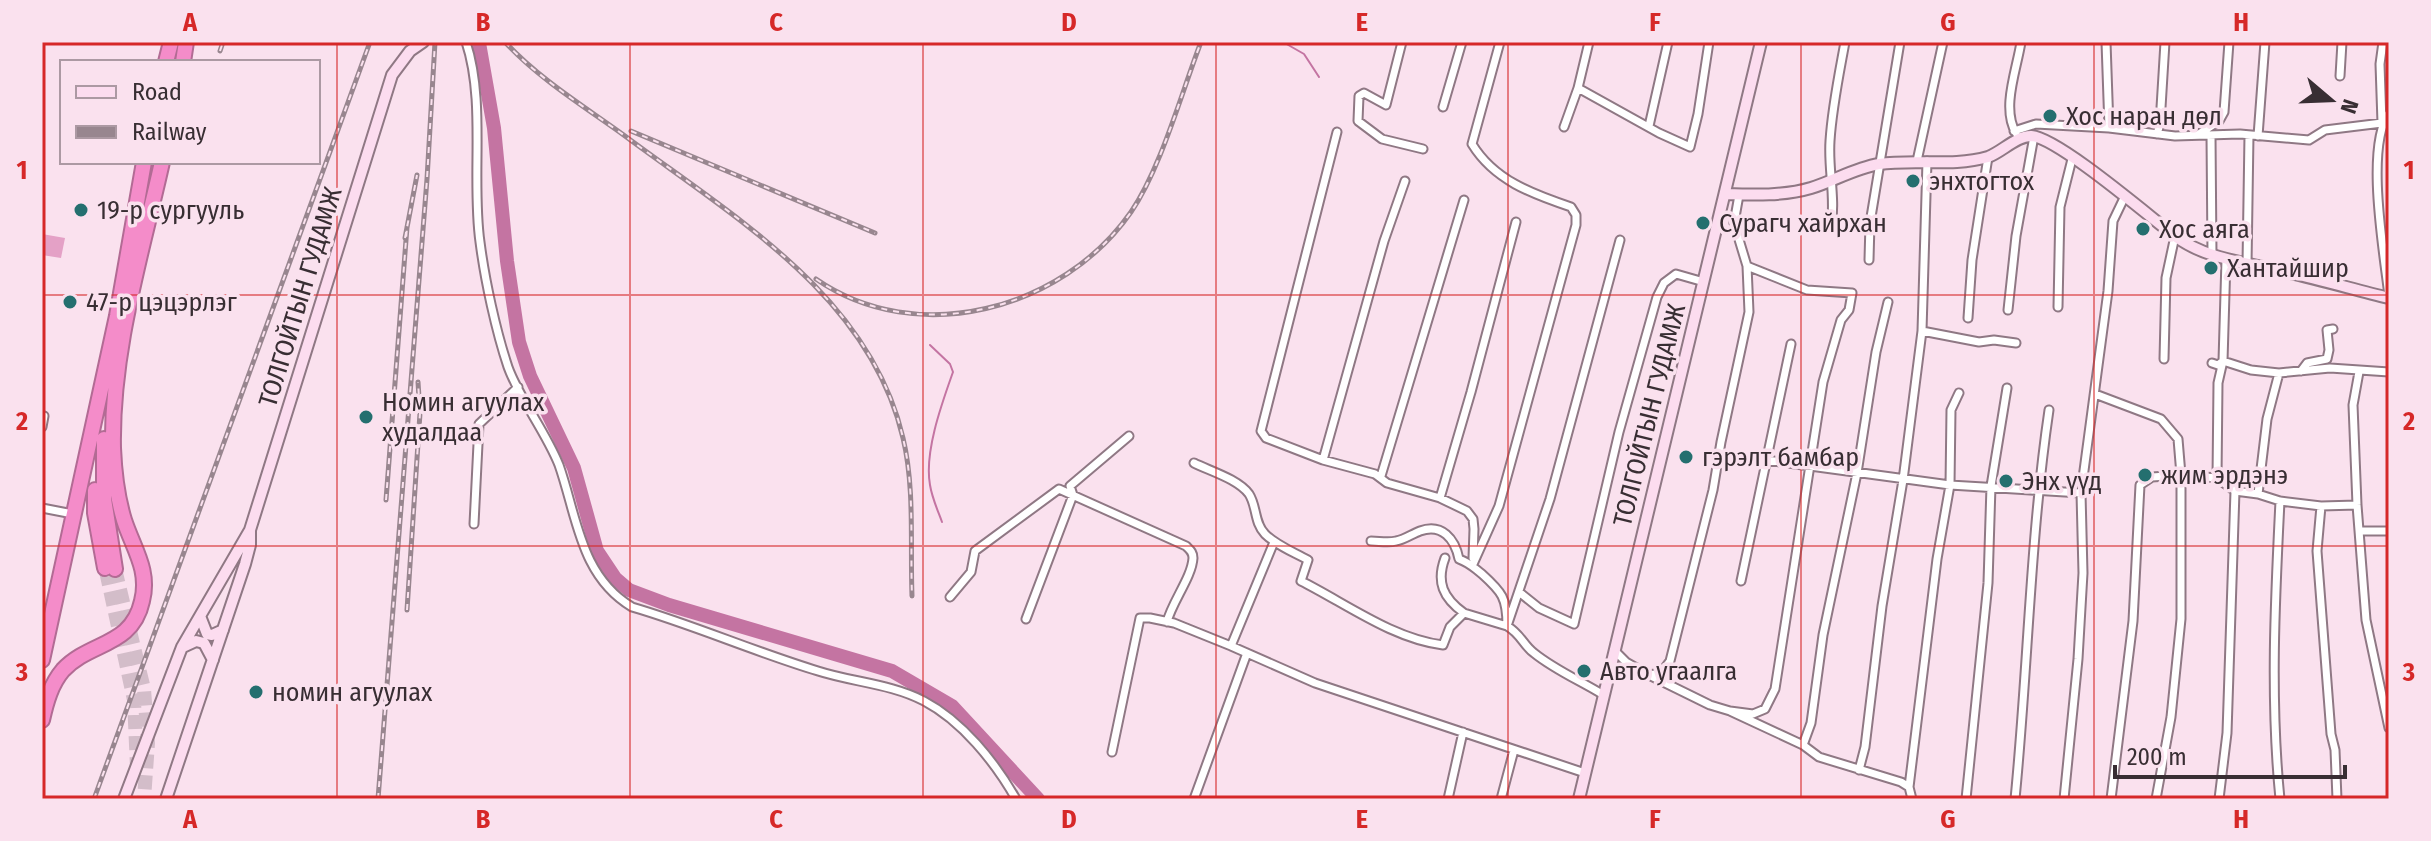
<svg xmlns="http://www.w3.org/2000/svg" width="2431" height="841" viewBox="0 0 2431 841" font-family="'Fira Sans Condensed',sans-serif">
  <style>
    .pitch { fill: #e4a1c6 }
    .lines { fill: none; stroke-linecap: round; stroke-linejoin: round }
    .stream { stroke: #c474a2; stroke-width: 2 }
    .river { stroke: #c474a2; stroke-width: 14 }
    .highway-tunnel { stroke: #d3bdc9; stroke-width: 14; stroke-dasharray: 14 7; stroke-linecap: butt }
    .street-casing { stroke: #8f7884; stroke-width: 11 }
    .secondary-casing { stroke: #8f7884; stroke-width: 14 }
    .highway-casing { stroke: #b26b94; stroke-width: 18 }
    .street { stroke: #fff; stroke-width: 7 }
    .secondary { stroke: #fcdcef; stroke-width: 10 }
    .highway { stroke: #f48cc9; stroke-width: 14 }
    .rail-casing { stroke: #98868f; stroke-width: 5 }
    .rail { stroke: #fae1ee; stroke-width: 2; stroke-dasharray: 6; stroke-linecap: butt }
    .grid { fill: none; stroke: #d62828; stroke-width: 2; stroke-opacity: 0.55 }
    .poi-dot { fill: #246f6f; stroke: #fae1ee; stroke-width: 3 }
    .labels { text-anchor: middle; stroke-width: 7; stroke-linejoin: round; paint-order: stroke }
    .poi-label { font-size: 26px; fill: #382e33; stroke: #fae1ee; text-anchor: start }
    .street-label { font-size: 26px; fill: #382e33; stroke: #fae1ee }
    .neatline { fill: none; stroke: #d62828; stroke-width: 3 }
    .grid-label { font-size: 26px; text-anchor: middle; font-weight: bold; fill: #d62828 }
  </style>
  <rect width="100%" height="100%" fill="#fae1ee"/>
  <path class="pitch" d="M42 234 65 238 61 258 42 255Z"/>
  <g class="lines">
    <path class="stream" d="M1283 42 1304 54 1319 77
      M930 345 950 364 953 372C942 403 924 452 930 485 932 498 938 511 942 522"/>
    <path class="river" d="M479 43 494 128 507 261 519 342 530 376 574 468 597 551 615 578 629 590 669 605 892 671 952 706 1038 799"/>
    <path class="highway-tunnel" d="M115 569 144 689 148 743 144 799
      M106 571 134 700 137 767"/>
    <defs>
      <path id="street" d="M466 42C486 102 471 179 480 242 485 281 496 331 508 367 519 398 546 432 559 465 577 516 580 576 632 607 694 625 755 652 818 671 852 682 892 684 924 701 962 721 995 762 1016 799
        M1402 42 1386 105 1364 93 1359 96 1358 121 1382 139 1423 149
        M2106 42 2109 128
        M2340 76 2342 42
        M1578 88 1659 133 1690 147 1698 114 1709 42
        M1443 107 1462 42
        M2389 113C2365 147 2384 252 2389 296
        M1649 126 1668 42
        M1564 127 1578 88 1589 42
        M2014 131 2036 124 2109 128 2175 136 2240 134 2309 140 2325 130 2382 123 2380 64 2383 42
        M1337 132 1261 431 1266 438 1323 460 1375 474 1387 483 1440 498 1467 511 1473 519 1474 529 1473 558
        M2016 133C2001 108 2017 69 2021 42
        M2157 134 2160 124 2165 42
        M2199 134 2219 121 2224 112 2229 42
        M2211 135 2212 255
        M2258 136 2265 42
        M1917 161 1943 42
        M1831 227C1836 198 1828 170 1830 141 1832 108 1839 75 1845 42
        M1869 260 1870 223 1900 42
        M2247 265 2249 135
        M2058 307 2060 207 2072 159
        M2008 310 2016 236 2034 136
        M1968 318 1972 260 1988 157
        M1922 331 1979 342 1994 340 2016 343
        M2164 359 2166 278 2175 236
        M2212 363 2218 365 2223 361 2251 370 2279 373 2330 368 2389 372
        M2301 371 2307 363 2327 359 2329 350 2327 330 2333 329
        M2359 372 2353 405 2357 505 2366 620 2389 728
        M2095 394 2161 419 2178 439 2181 475V619L2171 717 2156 799
        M42 427 44 416
        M1323 460 1384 241 1405 181
        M1766 460 1950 485 2081 493
        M1194 463C1210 471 1238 479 1249 494 1257 506 1254 523 1265 534 1277 546 1294 552 1308 560L1301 581C1345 603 1393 639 1443 645L1450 627 1464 613 1507 626 1550 499 1620 240
        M1381 476 1464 200
        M2217 478 2218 383 2223 361 2226 259
        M2258 494 2267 419 2279 373
        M1440 498 1471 392 1516 222
        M2280 501C2275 600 2270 700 2280 799
        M2321 506 2317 551 2331 734 2335 750 2337 799
        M42 508 73 514
        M474 524 479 424 518 387
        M2359 531H2389
        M1371 541C1379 541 1388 543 1396 541 1404 540 1412 534 1420 531 1442 523 1455 539 1459 559 1470 563 1473 567 1482 574 1502 592 1507 598 1507 626 1521 634 1523 645 1534 653 1555 670 1579 680 1602 694
        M1445 558C1436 582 1443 598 1464 613
        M1473 564 1499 506 1576 225V215L1571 207C1532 194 1494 180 1472 144L1500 42
        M1741 581 1791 344
        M1519 592 1539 608 1574 624 1619 432 1657 297 1664 283 1676 274 1704 282
        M950 597 971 572 975 551 1059 489 1186 546C1190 550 1193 552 1193 558 1192 577 1172 602 1167 622
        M1026 619 1073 495 1070 486 1129 436
        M1231 646 1274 542
        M1614 650 1626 662 1649 675 1710 705 1730 711 1803 745 1819 757 1901 782 1909 787 1912 799
        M1649 675 1661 673 1670 661 1713 490 1721 442 1749 312 1747 266
        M1730 711 1753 714 1765 709 1775 689 1823 382 1841 320 1849 310 1852 293 1807 290 1747 266 1734 223 1739 195
        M1803 745 1811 723 1823 635 1857 473 1876 352 1888 302
        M1112 752 1140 618H1150L1174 623 1231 646 1315 683 1585 773
        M1859 770 1865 747 1882 606 1903 480 1922 331 1927 161
        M1909 787 1937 559 1950 485 1951 410 1959 393
        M1194 799 1247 653
        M1448 799 1463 732
        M1501 799 1514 750
        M1966 799 1988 583 1991 486 2007 388
        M2015 799C2028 669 2030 539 2049 410
        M2064 799 2078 659 2083 573 2081 493 2108 291 2113 221 2125 196
        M2111 799 2133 621 2140 485 2152 477 2181 475 2217 478 2235 491 2258 494 2280 501 2321 506 2357 505
        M2219 799 2227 733 2235 491"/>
      <path id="secondary" d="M1726 194C1754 195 1784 196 1811 188 1834 181 1855 168 1879 164 1915 159 1953 167 1988 157 2002 152 2016 136 2031 136 2057 137 2150 217 2175 236 2204 258 2242 262 2277 270 2315 278 2352 289 2389 298
        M200 616 207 634 212 635 223 630
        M183 647 196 641 204 643 213 660
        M124 799 182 647 250 530 392 75 410 51 423 42
        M166 799 245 564 250 545V530
        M1579 799 1761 42"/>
      <path id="highway" d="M166 62 171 42
        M183 62 186 42
        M104 439V499L115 569
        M95 490V513L105 568
        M42 660 117 316 144 162
        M42 720C46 702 51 684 63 670 90 641 132 647 142 601 150 570 133 548 124 520 117 497 114 472 113 448 111 351 141 256 162 162"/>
    </defs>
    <use href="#street" class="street-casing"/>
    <use href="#secondary" class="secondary-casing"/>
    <use href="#highway" class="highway-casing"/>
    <use href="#street" class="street"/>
    <use href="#secondary" class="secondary"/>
    <use href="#highway" class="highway"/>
    <defs>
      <path id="rail" d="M505 42C539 79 585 107 625 136 734 217 870 296 903 438 915 488 910 545 912 596
        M220 51 223 42
        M631 131 875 233
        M405 238 417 175
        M816 279C917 349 1063 310 1131 212 1161 168 1181 94 1201 42
        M386 500 407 227
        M407 610 420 413 418 382
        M94 799 370 42
        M378 799 427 179 435 42"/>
    </defs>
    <use href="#rail" class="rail-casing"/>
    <use href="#rail" class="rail"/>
  </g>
  <path class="grid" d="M337 42V799M630 42V799M923 42V799M1216 42V799M1508 42V799M1801 42V799M2094 42V799M42 295H2389M42 546H2389"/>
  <g class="poi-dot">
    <circle cx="2050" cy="116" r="8"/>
    <circle cx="1913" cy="181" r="8"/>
    <circle cx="81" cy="210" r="8"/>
    <circle cx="1703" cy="223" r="8"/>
    <circle cx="2143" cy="229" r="8"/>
    <circle cx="2211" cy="268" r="8"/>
    <circle cx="70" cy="302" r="8"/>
    <circle cx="366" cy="417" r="8"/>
    <circle cx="1686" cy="457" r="8"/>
    <circle cx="2145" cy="475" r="8"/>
    <circle cx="2006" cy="481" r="8"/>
    <circle cx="1584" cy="671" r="8"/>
    <circle cx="256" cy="692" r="8"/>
  </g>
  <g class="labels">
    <g class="poi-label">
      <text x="2066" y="125">Хос наран дөл</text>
      <text x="1929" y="190">энхтогтох</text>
      <text x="97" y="219">19-р сургууль</text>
      <text x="1719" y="232">Сурагч хайрхан</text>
      <text x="2159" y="238">Хос аяга</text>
      <text x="2227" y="277">Хантайшир</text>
      <text x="86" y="311">47-р цэцэрлэг</text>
      <text x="382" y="411">Номин агуулах<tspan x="382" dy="30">худалдаа</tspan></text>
      <text x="1702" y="466">гэрэлт бамбар</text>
      <text x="2161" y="484">жим эрдэнэ</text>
      <text x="2022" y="490">Энх үүд</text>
      <text x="1600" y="680">Авто угаалга</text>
      <text x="272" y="701">номин агуулах</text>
    </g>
    <g class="street-label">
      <text transform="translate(300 297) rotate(-73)" y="9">ТОЛГОЙТЫН ГУДАМЖ</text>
      <text transform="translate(1649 415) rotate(-76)" y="9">ТОЛГОЙТЫН ГУДАМЖ</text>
    </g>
  </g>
  <rect width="2431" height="841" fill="none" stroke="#fae1ee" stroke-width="88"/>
  <rect x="60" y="60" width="260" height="104" fill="#fae1ee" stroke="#ac99a3" stroke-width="2"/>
  <rect x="76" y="86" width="40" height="12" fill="#fcdcef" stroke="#ac99a3" stroke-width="2"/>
  <text x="132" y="100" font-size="24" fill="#382e33">Road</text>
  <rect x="76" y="126" width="40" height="12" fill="#98868f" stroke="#ac99a3" stroke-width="2"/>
  <text x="132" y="140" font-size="24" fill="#382e33">Railway</text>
  <g transform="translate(2331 100) rotate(109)" stroke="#fae1ee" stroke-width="6" paint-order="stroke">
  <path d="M0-6L14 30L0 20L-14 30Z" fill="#382e33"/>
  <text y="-12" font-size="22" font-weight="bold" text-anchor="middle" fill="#382e33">N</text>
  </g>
  <path d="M2115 765v12h230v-12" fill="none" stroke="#382e33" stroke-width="4"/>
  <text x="2127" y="765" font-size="24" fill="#382e33" stroke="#fae1ee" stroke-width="6" paint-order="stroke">200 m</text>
  <rect x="44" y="44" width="2343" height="753" class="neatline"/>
  <g class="grid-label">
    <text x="190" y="31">A</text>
    <text x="483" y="31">B</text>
    <text x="776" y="31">C</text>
    <text x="1069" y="31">D</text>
    <text x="1362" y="31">E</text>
    <text x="1655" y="31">F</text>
    <text x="1948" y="31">G</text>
    <text x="2241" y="31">H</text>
    <text x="22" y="179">1</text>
    <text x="2409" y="179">1</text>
    <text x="22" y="430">2</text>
    <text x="2409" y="430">2</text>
    <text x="22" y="681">3</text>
    <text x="2409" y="681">3</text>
    <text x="190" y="828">A</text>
    <text x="483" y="828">B</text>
    <text x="776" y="828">C</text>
    <text x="1069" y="828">D</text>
    <text x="1362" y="828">E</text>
    <text x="1655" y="828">F</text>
    <text x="1948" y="828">G</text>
    <text x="2241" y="828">H</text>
  </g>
</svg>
